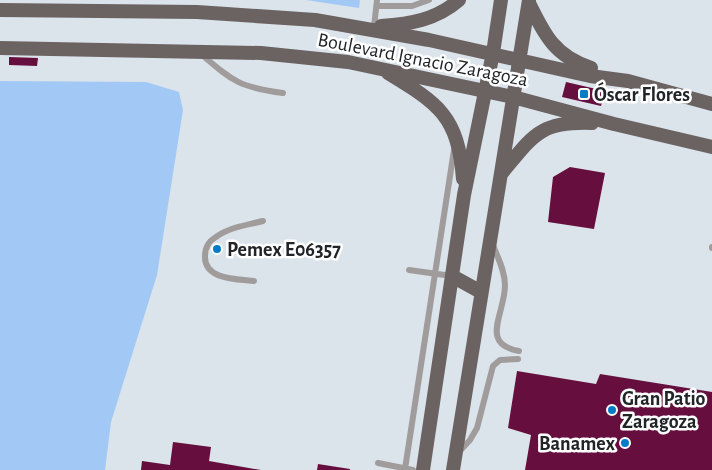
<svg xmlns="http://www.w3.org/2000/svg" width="712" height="470" viewBox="0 0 712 470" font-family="'Alegreya Sans',sans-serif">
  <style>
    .water { fill: #a2c8f5 }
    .building { fill: #660f3e }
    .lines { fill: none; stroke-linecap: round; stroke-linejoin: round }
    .service { stroke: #a19c9c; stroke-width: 6 }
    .primary { stroke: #6b6262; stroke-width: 14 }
    .poi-dot { fill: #037cc5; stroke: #fff; stroke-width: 2 }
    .labels { text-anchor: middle; stroke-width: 5; stroke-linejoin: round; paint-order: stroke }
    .street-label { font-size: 20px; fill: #222528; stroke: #fff }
    .poi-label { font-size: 20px; font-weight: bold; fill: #222528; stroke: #fff; text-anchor: start }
  </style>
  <rect width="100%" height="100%" fill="#dbe3eb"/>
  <path class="water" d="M306 0H360L359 8Z
    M0 81 146 82 179 92 183 110 157 275 111 422 105 470H0Z"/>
  <path class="building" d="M9 57 38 58 37 66 9 65Z
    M566 82 605 91 601 106 562 97Z
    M570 167 605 173 594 229 548 222 553 177Z
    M517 371 596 384 600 374 712 392V470H525L531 435 508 428Z
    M173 442 211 447 209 461 261 470H141L142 461 170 465Z
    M318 464 350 469V470H317Z"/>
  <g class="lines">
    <path class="service" d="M377 6H412L429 0
      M374 27 377 0
      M201 54C234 82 239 87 283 93
      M493 245C498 258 505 271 505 285 505 314 479 344 519 351
      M712 247V248
      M409 270 452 276
      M254 281C237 279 204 280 205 256 205 248 209 241 216 237 229 227 248 225 263 221
      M458 453 470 440 477 428 493 366 500 360 518 359
      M378 463 413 470
      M405 469 454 150"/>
    <path class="primary" d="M529 3C545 36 555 56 591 68
      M0 10 197 12 315 20 429 40 590 76 628 81 712 104
      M381 26C410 24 436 20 459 0
      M0 48 261 53 348 62 513 97 614 124 712 147
      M388 73C439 104 458 116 463 179
      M501 174C533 136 539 121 592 123
      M452 276 481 292
      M423 470 464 195 493 53 501 0
      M453 470 529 0"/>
  </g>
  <g class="poi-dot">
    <rect x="579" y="89" width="10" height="10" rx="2.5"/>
    <circle cx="217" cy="249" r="5"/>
    <circle cx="612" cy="410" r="5"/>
    <circle cx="625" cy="443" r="5"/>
  </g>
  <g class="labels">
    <g class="street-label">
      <text transform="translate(423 59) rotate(11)" y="7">Boulevard Ignacio Zaragoza</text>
    </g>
    <g class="poi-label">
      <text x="594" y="101">Óscar Flores</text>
      <text x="227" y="256">Pemex E06357</text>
      <text x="622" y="405">Gran Patio<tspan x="622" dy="23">Zaragoza</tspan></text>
      <text x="615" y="450" text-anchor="end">Banamex</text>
    </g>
  </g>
</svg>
